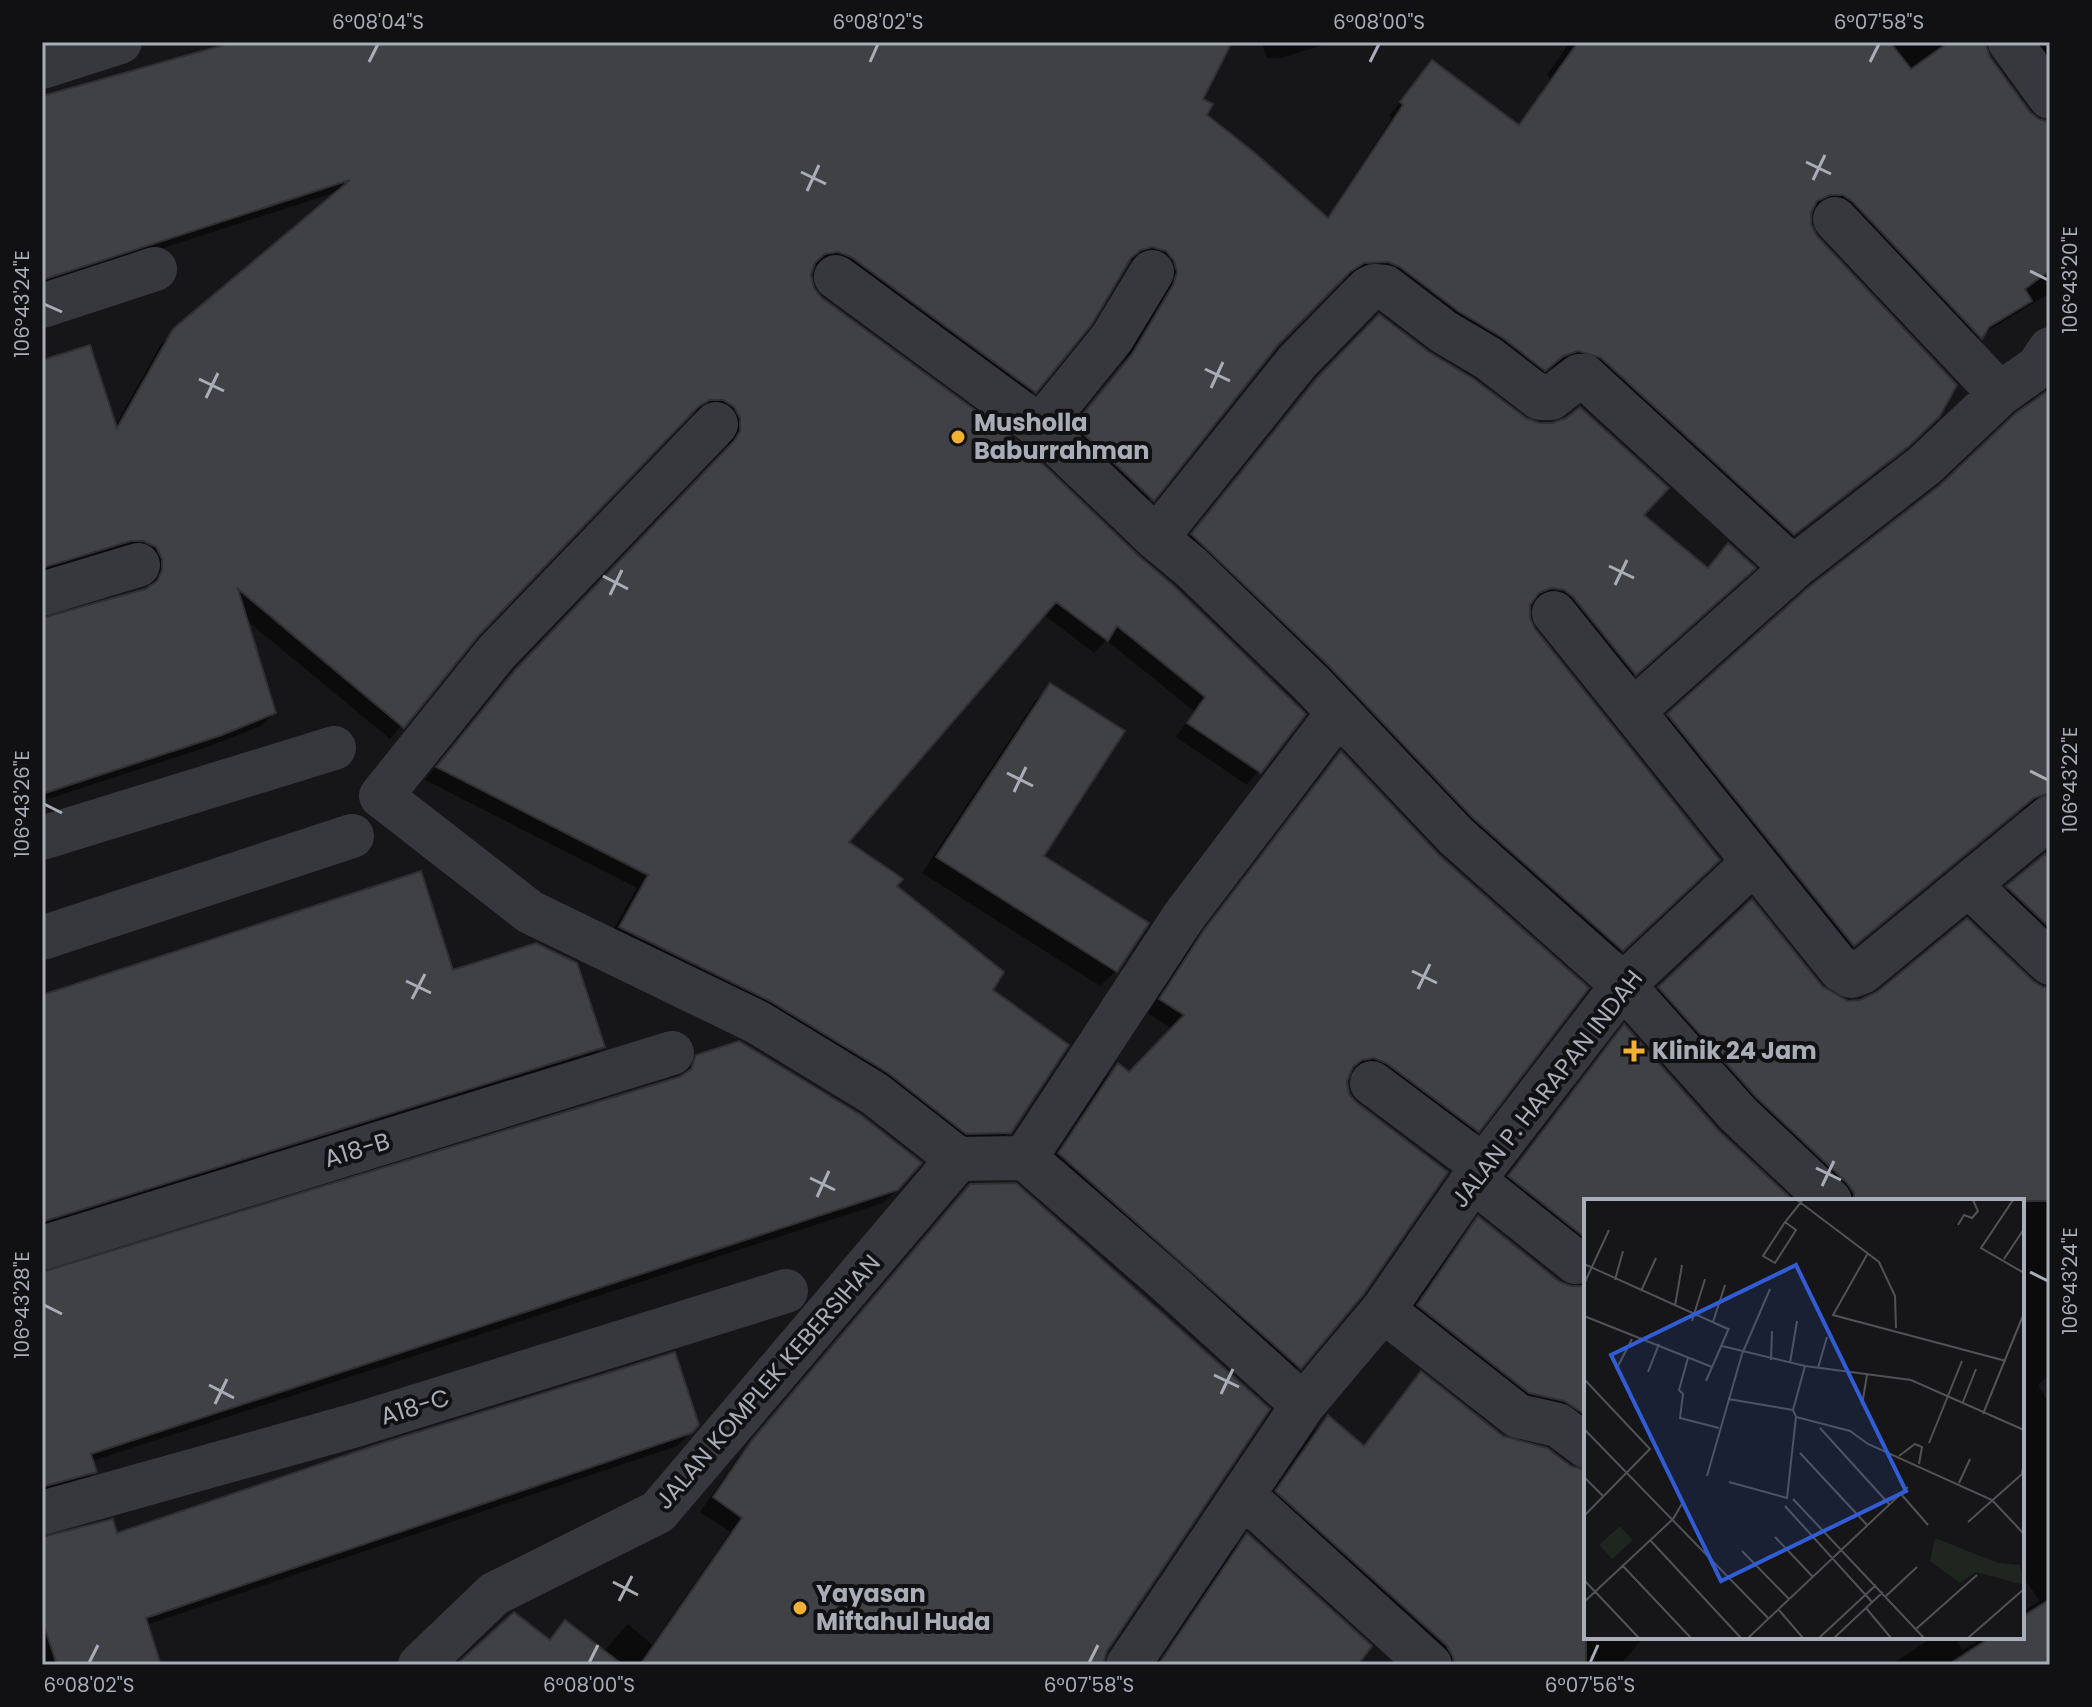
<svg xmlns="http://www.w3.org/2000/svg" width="2092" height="1707" viewBox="0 0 2092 1707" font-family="Poppins,sans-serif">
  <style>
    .shadow { fill: #0007 }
    .building { fill: #404145; stroke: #303034; stroke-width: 2 }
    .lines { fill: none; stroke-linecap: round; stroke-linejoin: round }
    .street { stroke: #37383d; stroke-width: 44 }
    .ticks { fill: none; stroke: #a8adb8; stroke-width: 3 }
    .poi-dot { fill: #f2b134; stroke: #111113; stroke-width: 3 }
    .labels { text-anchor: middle; stroke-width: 8; stroke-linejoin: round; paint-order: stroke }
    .poi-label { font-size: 24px; font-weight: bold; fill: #a8adb8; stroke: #111113; text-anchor: start }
    .street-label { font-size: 24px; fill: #a8adb8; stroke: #111113 }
    .inset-road { fill: none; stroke: #505258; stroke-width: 2 }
    .view { fill: #325cd3; fill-opacity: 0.15; stroke: #325cd3; stroke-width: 4 }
    .inset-edge { fill: none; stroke: #a8adb8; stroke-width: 4 }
    .neatline { fill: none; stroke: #a8adb8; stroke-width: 3 }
    .ticks-label { font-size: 20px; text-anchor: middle; fill: #a8adb8 }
  </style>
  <rect width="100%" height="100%" fill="#161618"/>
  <path class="shadow" d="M269 42H1230L1200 100 1204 115 1326 219 1392 118 1389 116 1432 62 1517 126 1551 78 1547 75 1570 42H1983L1988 58 2028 113 2038 121 2050 123V293L1983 334 1968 350 1829 208 1815 207 1810 209 1809 224 1939 415 1893 459 1780 547 1564 363 1548 369 1531 382 1374 274 1349 276 1336 283 1276 345 1139 512 1062 439 1119 369 1161 300 1165 286 1138 259 1127 262 1034 391 1021 404 824 264 812 266 809 275 812 289 820 299 1303 714 1247 785 1176 737 1194 711 1106 640 1094 653 1043 614 846 842 894 887 990 991 1010 1132 996 1145 953 1146 607 940 637 888 425 780 502 685 721 457 728 445V431L709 412H695L684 418 476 634 390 739 245 619 274 713 261 726 207 747 42 801V620L148 590 150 585V572L42 576V363L115 426 161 344 340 191 42 287V98L146 67 147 70Z
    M1261 42H1333L1281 58H1267Z
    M2019 42H2050V85Z
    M1379 316 1641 516 1706 570 1728 545 1741 580 1622 686 1551 602 1537 600 1529 603 1527 618 1533 630 1705 872 1609 962 1180 548 1304 394Z
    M2050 387V814L2029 807 2016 813 1837 961 1653 731 1865 551 2044 396Z
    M1051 686 1042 857 1116 971 1100 986 922 873 1035 701Z
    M1341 754 1477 1130 1464 1144 1360 1071 1348 1073 1345 1081 1362 1294 1286 1381 1046 1168 1105 1078 1118 1065 1129 1074 1172 1029 1148 1013 1191 946 1328 767Z
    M2050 852V959L1992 903Z
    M451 972 603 1047 590 1060 42 1230V997Z
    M2032 983 2050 989V1374L2038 1385 2050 1405V1665H1890L1933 1637H1954L1963 1650 1983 1637H2022V1612L2040 1601 2022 1576V1201H1833L1643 1004 1659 988 1820 987 1848 1003Z
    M1624 1027 1718 1132 1791 1201H1586V1257L1493 1193 1609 1043Z
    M697 1057 897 1189 883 1203 92 1461 95 1471 82 1484 42 1495V1274L681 1079 684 1070Z
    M971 1186 1085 1665H459L548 1641 565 1623 603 1652 628 1624 652 1645 730 1532 700 1512 739 1456Z
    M1478 1219 1560 1284 1569 1288 1586 1287V1443L1402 1322 1463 1235Z
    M1421 1374 1502 1438 1586 1472V1637H1644L1620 1665H1433L1261 1508 1312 1433 1328 1417 1362 1447 1405 1390Z
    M691 1432 677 1446 146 1625 159 1665H42V1539L116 1535Z
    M1247 1535 1356 1665H1156L1232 1551Z"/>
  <path class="building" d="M234 42H1232L1203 99 1213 104 1207 115 1255 153 1328 218 1403 105 1400 102 1432 60 1519 125 1578 42H1890L1911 69 1949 42H1985L1990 57 2030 112 2039 119 2050 122V270L2025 289 2032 301 1989 327 1982 339 1853 202 1843 195H1830L1817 201 1811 213V224L1817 236 1957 385 1940 416 1909 446 1794 535 1601 358 1578 351 1564 356 1545 371 1503 338 1458 311 1400 267 1388 262 1364 263 1350 272 1277 346 1154 501 1074 425 1132 354 1173 285 1177 272 1174 261 1166 251 1152 247 1141 250 1131 258 1092 324 1036 393 851 257 838 252 825 254 815 263 811 275 814 288 821 297 1024 446 1139 556 1174 586 1306 714 1261 773 1187 723 1205 697 1117 626 1108 641 1056 602 849 842 903 879 897 886 1004 972 993 990 1069 1045 1011 1133 966 1134 888 1073 770 1001 619 927 648 875 436 767 515 670 734 441 740 431V418L734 407 723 400H710L698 407 478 636 404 728 238 589 276 713 222 735 42 794V618L145 589 157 581 162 570V559L156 547 143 541H131L42 568V360L90 345 117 428 173 329 350 180 42 280V96Z
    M1379 314 1429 352 1474 379 1526 418 1539 423H1552L1566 418 1580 407 1669 488 1644 515 1708 568 1728 543 1756 568 1636 675 1573 597 1564 590 1551 588 1539 593 1530 605V618L1535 629 1720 860 1623 951 1473 818 1328 665 1191 534 1316 379Z
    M2050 389V793L2034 798 1854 946 1667 714 1809 587 1940 485 2016 413Z
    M1050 683 1125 731 1044 856 1149 923 1117 972 936 857Z
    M1341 751 1439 855 1589 988 1479 1132 1386 1063 1374 1058 1362 1060 1353 1067 1347 1081 1349 1094 1356 1102 1448 1172 1363 1295 1301 1369 1058 1153 1118 1063 1129 1072 1184 1015 1159 999 1204 930Z
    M2045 854 2050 858V928L2006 886Z
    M421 871 453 970 536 943 577 963 605 1047 42 1222V995Z
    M1752 899 1822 986 1848 1001 1860 1000 1877 992 1967 918 2033 981 2043 987H2050V1201H1854V1193L1847 1183 1756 1097 1658 987Z
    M1624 1024 1719 1131 1794 1201H1586V1236H1583L1508 1176Z
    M739 1041 861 1115 922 1163 898 1190 91 1454 97 1472 42 1487V1272L679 1077 691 1069 696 1055Z
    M1016 1183 1270 1409 1107 1651 1103 1665H640L742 1518 713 1497 752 1440 970 1184Z
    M1478 1216 1560 1282 1571 1286H1586V1415L1564 1401 1529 1393 1417 1305Z
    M675 1352 699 1425 692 1433 146 1618 161 1665H57L42 1620V1537L113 1519 117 1533 376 1445Z
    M1421 1371 1503 1436 1547 1448 1571 1466 1586 1470V1665H1454L1453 1657 1447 1646 1275 1491 1328 1415 1364 1446Z
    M1247 1533 1372 1646 1358 1665H1158Z
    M2050 1599V1665H1948L1991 1637H2022V1617Z
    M514 1612 550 1640 565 1620 623 1665H456Z"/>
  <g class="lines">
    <path class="street" d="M2010 42 2050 97
      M42 67 120 42
      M1835 219 2000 394
      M836 277 1040 427 1156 538 1191 567 1311 683 1456 836 1623 985 1738 1114 1830 1201
      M42 306 155 269
      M716 424 496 653 381 796 530 912 757 1022 875 1094 958 1159
      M1040 427 1112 338 1152 272
      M1156 538 1297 362 1368 289 1374 286 1385 287 1444 332 1488 358 1540 398H1551L1579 376H1584L1793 568
      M42 594 138 565
      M1554 613 1841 970 1851 976 1862 972 2050 817
      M1633 711 1793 568 1925 465 2000 394 2038 367 2050 349
      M42 838 334 748
      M1969 885 2050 963
      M42 938 352 836
      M1372 1083 1484 1167
      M1025 1158 1184 916 1339 712
      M1025 1158 1163 1278 1303 1405
      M1473 1180 1576 1262 1586 1260
      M42 1248 672 1053
      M1383 1310 1518 1416 1558 1425 1586 1446
      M1243 1495 1430 1665
      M42 1513 356 1425 786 1291
      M420 1665 494 1594 658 1512 958 1159 1025 1158
      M1128 1665 1303 1405 1383 1310 1473 1180 1623 985 1753 863"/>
  </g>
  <path class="ticks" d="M369 62 378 44M870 62 878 44M1370 62 1379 44M1870 62 1879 44M1806 162 1831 174M801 172 826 184M1813 180 1825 155M807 191 819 165M2030 271 2048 280M44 304 62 312M1205 369 1230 381M199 379 224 391M1211 388 1223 362M206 398 218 373M1609 566 1634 578M603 576 628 589M1615 585 1627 560M610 595 622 570M2030 771 2048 780M1007 773 1033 786M1014 792 1026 767M44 804 62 813M1412 971 1437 983M406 981 431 993M1418 989 1430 964M412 999 425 974M1816 1168 1841 1180M810 1178 835 1190M1822 1186 1834 1161M817 1197 829 1171M2030 1272 2048 1281M44 1305 62 1314M1214 1375 1239 1387M209 1385 234 1398M1221 1394 1233 1369M215 1404 227 1379M613 1582 638 1595M619 1601 632 1576M89 1663 98 1645M589 1663 598 1645M1089 1663 1098 1645M1590 1663 1598 1645"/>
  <g class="poi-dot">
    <circle cx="958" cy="437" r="8"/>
    <path d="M1630 1039h8v8h8v8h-8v8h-8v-8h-8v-8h8z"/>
    <circle cx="800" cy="1608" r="8"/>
  </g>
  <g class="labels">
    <g class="poi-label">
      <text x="974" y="431">Musholla<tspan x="974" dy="28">Baburrahman</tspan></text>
      <text x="1652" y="1059">Klinik 24 Jam</text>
      <text x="816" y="1602">Yayasan<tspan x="816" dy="28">Miftahul Huda</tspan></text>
    </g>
    <g class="street-label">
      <text transform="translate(1547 1089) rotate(-52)" y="8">JALAN P. HARAPAN INDAH</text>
      <text transform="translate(357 1150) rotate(-17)" y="8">A18-B</text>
      <text transform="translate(768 1382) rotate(-49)" y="8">JALAN KOMPLEK KEBERSIHAN</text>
      <text transform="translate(415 1407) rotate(-17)" y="8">A18-C</text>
    </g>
  </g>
  <g transform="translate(1584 1199)">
    <rect width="440" height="440" fill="#161618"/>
    <path d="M36 327 49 341 28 360 15 346ZM351 339 414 364 436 366 440 386 392 373 376 384 346 362Z" fill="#1e261f"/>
    <path class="inset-road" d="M213 1 295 63 311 97 312 129M429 1 397 49 440 74M201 23 212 31 191 64 179 57 201 23 218 2M374 26 380 16 388 19 394 12 389 1M284 54 249 116 422 162M420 60 440 30M0 65 144 130M31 81 39 52M0 85 25 31M57 92 72 59M91 107 98 66M0 117 128 168M108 122 121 80M129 123 141 86M138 147 221 167 327 181 440 231M104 159 95 191 99 195 96 219 135 229M187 161 188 132M206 164 213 122M34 167 48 140M234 169 243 138M64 173 75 145M0 180 66 250 0 317M122 182 145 129M144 200 209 211M379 203 392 170M278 206 283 176M209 211 212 218 266 232 284 245 408 301 440 335M209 211 221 167M399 215 440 114M236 229 305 305M0 230 184 419M345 244 378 162M216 254 283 326M315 257 331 245 338 248 335 265M123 277 158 155 186 90M0 278 20 298M145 283 203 299 212 218M375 284 386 260M317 295 344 326M209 300 340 439M201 307 288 403M384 323 438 275 440 261M191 338 229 378M66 341 157 439M158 352 205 400M38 366 107 439M0 381 55 439M302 397 333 368M0 403 89 320 99 303M282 409 307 439M194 410 219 439M332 430 393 376M164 439 324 288M235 439 292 386M250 439 299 393M384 439 440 390"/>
    <path class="view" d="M212 66 322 292 137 382 27 156Z"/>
    <rect width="440" height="440" class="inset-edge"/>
  </g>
  <rect width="2092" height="1707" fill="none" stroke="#111113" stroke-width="88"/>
  <rect x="44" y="44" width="2004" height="1619" class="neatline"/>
  <g class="ticks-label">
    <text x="378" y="29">6°08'04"S</text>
    <text x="878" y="29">6°08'02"S</text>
    <text x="1379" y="29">6°08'00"S</text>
    <text x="1879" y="29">6°07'58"S</text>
    <text transform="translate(2070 280) rotate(-90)" y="7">106°43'20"E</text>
    <text transform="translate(22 304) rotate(-90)" y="7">106°43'24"E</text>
    <text transform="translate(2070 780) rotate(-90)" y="7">106°43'22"E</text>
    <text transform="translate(22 804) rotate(-90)" y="7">106°43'26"E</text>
    <text transform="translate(2070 1281) rotate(-90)" y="7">106°43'24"E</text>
    <text transform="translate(22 1305) rotate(-90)" y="7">106°43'28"E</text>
    <text x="89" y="1692">6°08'02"S</text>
    <text x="589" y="1692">6°08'00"S</text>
    <text x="1089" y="1692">6°07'58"S</text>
    <text x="1590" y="1692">6°07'56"S</text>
  </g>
</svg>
